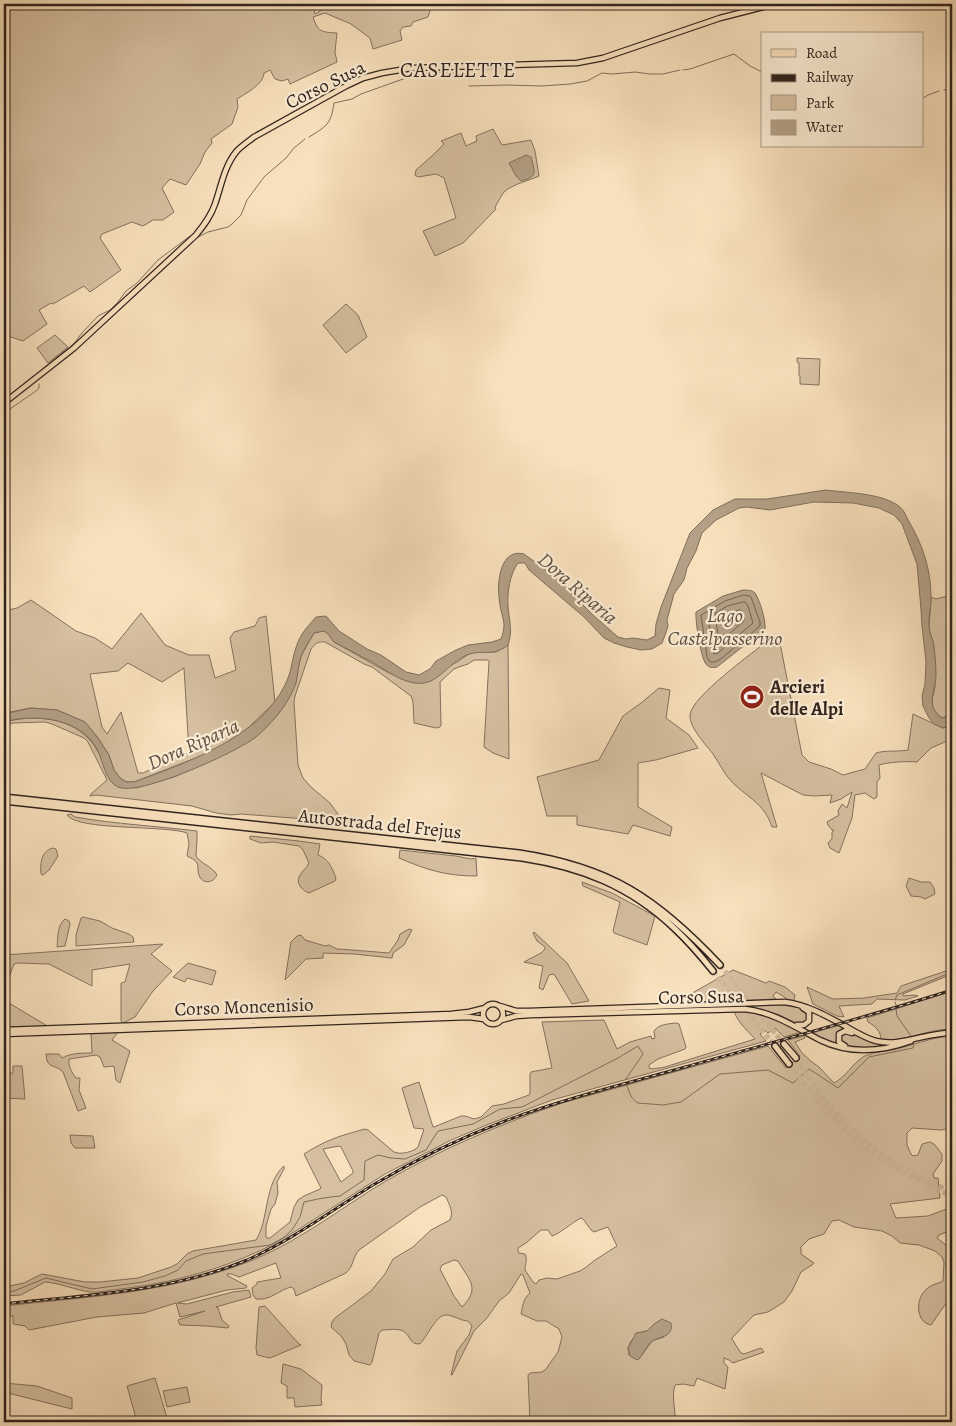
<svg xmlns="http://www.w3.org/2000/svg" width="956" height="1426" viewBox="0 0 956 1426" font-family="Alegreya,serif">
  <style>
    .green { fill: #d6c0a1; stroke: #83725f; fill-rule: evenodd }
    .water { fill: #b4a086; stroke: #7f6e5c }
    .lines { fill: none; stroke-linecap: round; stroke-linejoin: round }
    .shore { stroke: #726252; stroke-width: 1 }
    .stream { stroke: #7f6e5c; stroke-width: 1 }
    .motorway-tunnel { stroke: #d0ba9c; stroke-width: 5; stroke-dasharray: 5 2.5; stroke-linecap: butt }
    .primary-casing { stroke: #30231d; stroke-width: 7 }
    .motorway-casing { stroke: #30231d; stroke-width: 8 }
    .primary { stroke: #f8e0bc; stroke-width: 4.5 }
    .motorway { stroke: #f8e0bc; stroke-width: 5 }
    .rail-casing { stroke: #30231d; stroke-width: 3 }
    .rail { stroke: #faebd3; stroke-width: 1; stroke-dasharray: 4; stroke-linecap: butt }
    .labels { text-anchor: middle; stroke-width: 4.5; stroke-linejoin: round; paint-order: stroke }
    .street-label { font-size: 19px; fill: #30231d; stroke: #faebd3 }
    .poi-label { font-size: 19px; font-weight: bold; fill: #30231d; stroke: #faebd3; text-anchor: start }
    .water-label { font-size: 20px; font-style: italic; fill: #5e4f42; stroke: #faebd3 }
    .quarter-label { font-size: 21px; letter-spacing: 1px; fill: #30231d; stroke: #faebd3 }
  </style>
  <rect width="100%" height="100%" fill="#f8e0bc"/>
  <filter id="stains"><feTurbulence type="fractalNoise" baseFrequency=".004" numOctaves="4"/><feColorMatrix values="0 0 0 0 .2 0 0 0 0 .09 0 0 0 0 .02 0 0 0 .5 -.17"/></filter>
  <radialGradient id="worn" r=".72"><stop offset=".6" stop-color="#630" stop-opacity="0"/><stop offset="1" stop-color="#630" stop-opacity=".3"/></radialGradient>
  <path class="green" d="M4 4H319L314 8 315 14 331 4H445L431 8 428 17 413 22 411 26 403 27 400 31 402 40 373 49 370 38 351 24 325 13 313 17C318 32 321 32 337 33L335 52 337 62 290 84 288 79 282 81 275 79 270 70 264 73C263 85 246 93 237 99L238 107 232 124 211 139 212 143 205 152 200 164 186 185 170 179 162 188 174 212 163 220H153L143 226 132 222 102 234 100 238 121 270 90 292 84 286 53 304 51 303 39 310 47 324 23 341 11 337H4Z
    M493 129 502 145 531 140 535 151 539 176C528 181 513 184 504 192 501 196 498 202 495 207L496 209 463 243 435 256 423 231 456 218 444 178 436 174 418 177 415 175 416 170 433 155 444 144 441 141 461 133 466 146 477 141 476 136Z
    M346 304 358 315 367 337 346 353 323 325Z
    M55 335 68 347 48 363 37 348Z
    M797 358 820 359 819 385 800 384V376H799V363L797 362Z
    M952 595V714L942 718 936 713 933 708 932 700 935 687V662L934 647 929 628 931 597 936 599Z
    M31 600 76 631 95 638 112 649 141 613 165 645 189 655H209L215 678 236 670 230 638 234 632 255 626 259 618 266 616 275 702 246 730 226 743 206 754 134 782H127L121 779 114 770 109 755 98 738 85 722 57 710 31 708 10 712 4 704V611L17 608ZM128 663 162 682 184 668 189 752 143 773H138L121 712 107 734 102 727 90 674 118 671Z
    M323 631 328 633 334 642 389 673 416 683 457 662 469 654 477 652H496L508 645 509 759 493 753 484 747 489 661 487 660H474L468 664 459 667 454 669 440 682 441 725 440 727 436 728 414 723 413 702 411 696 372 667 364 664 325 642C318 641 315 644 311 649L295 696 294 702 298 765 303 778 311 787 330 803 340 817 348 821 364 825V829L331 821 241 814 231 815 216 813 192 806 96 795 90 796 91 794 107 780 88 742 84 738 52 724 45 722 13 723 4 726V722C34 714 74 717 94 745 101 755 105 768 111 780L136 788 174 777 217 758 256 737 275 718 284 706 295 683 301 656 314 633Z
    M779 638 802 755 809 762 831 769 843 775 865 769 876 753C886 750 897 752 908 750L913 714 943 728 952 725V739L931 748 917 762C907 761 889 762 879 765L880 778 877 782V797L874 799 865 793 855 795 852 818 839 853 830 848 828 843 832 839V832L834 830H832L828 825 827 822 839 815 838 811 842 804 847 808 852 792 841 799 830 803 832 795 815 796 803 795 761 773 777 827H772C764 803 749 799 732 782 724 774 720 764 713 754 706 745 689 727 690 715 691 697 754 652 770 639Z
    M659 688 670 690 666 718 689 735 698 748 656 760 638 763V807L672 827 670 836 633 825 628 834 577 825V816H547L537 777 599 760 623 716 641 703Z
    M71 814 75 817C115 824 156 826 197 831V839L196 856C201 864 213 867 217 875 214 883 202 885 199 875 197 871 199 867 197 863 195 859 190 858 187 856L189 843 187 833C166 825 78 831 67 815Z
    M250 836 299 841 320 844 318 855C329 859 332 868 336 878L335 881 309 893C303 891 296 884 299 877 301 872 307 868 309 863L303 850 299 846 273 842 261 843 250 839Z
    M53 848 56 849 58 856 49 870 43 875 41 874C40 863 41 851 53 848Z
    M400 850 456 856 471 859 476 858 477 876C446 876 427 870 399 858Z
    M909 878 921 882H930L934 888 935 894 925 899 921 897 911 896 906 886Z
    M582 882 612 893 655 916 647 945 614 933 613 931 620 902 583 886Z
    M83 917 100 921 112 928 129 934 133 937 134 942 76 946V935L81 918Z
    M65 919 69 921 70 924 65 946 57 947C58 938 57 925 65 919Z
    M409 929 412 930 404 945 393 953 392 958 354 954 323 953V958L306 959 285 980 291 942 297 936 301 935 305 940 325 946 329 945 337 949 352 950 389 953 398 940 400 934Z
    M534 932 567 963 589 1001 572 1004 554 974 549 975 543 990 539 988 543 966 524 962 541 953 545 949V947L537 941 533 933Z
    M163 944 151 954 172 971 153 991 135 1017 123 1023 121 1021V983L125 982 130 964 92 970V986L49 964 18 963 14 964 9 977H4V955Z
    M188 963 216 971 212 985 187 978 185 982 173 977Z
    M952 969V974L903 994V996L914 995 918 996 905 1000 877 999 872 1004 839 1006 844 1017 837 1016 813 1004 807 987 833 999 864 998 897 993 901 986Z
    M733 970 766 983 769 981 785 987 795 995 794 1001 786 1000V998L776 992 773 996 776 999 687 1003V996Z
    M952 991V1017L949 1029C925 1030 904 1042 881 1040 881 1031 875 1026 868 1022L867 1018Z
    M4 1000 49 1027 7 1029 4 1027Z
    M775 1004 801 1008 807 1012 809 1017 805 1023 799 1024 777 1014 745 1006 748 1005Z
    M734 1011C759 1011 780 1021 802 1032L784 1037 775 1028 768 1033 764 1030 760 1034 766 1041 552 1100 484 1126 449 1141 385 1174 299 1229 274 1244C226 1268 174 1283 120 1289 111 1290 99 1293 90 1292 75 1290 60 1283 45 1282L21 1295 4 1296V1287L24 1283 42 1274 85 1282H100L138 1278 171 1267 177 1264 187 1254 193 1251 256 1240C269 1220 264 1183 284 1166V1169L277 1182 278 1193 275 1204 271 1209 266 1226V1237L267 1238H270L290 1222 294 1207 298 1200 304 1196 320 1189 321 1188 304 1154C326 1140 339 1136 365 1129L368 1130 394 1152C401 1155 413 1152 418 1147L424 1129 414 1128 402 1088 419 1082 433 1127H434L461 1116H465L474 1119 481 1117 492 1106 504 1104 529 1095 530 1093V1074L531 1072 552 1068 542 1022 604 1020 617 1049 630 1042 651 1036 652 1039 655 1038 654 1031C659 1024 668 1024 676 1023L679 1024 686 1047 685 1049 658 1059 649 1065V1068L652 1069 665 1067 755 1039C747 1030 738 1023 734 1011ZM339 1146 341 1147 353 1171V1173L341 1182 323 1149Z
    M840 1025 847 1030H842L839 1033 840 1046 824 1040 812 1033Z
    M118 1032 112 1040 130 1051 120 1083 116 1080 114 1066 104 1067 100 1057 96 1055 69 1059C68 1066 72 1073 76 1078H80L79 1090 86 1108 78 1111 63 1072C54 1063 47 1070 46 1054H59L62 1058C71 1053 81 1053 92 1053L91 1033Z
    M842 1033H851L866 1040 887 1044V1046C873 1048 853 1051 841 1043L840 1036Z
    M804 1036 805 1038 795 1042 802 1053 812 1062 819 1067 834 1083C845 1078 852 1064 863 1057 867 1054 870 1056 874 1052 901 1052 925 1037 952 1036V1125L946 1129 941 1130 912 1128 907 1133V1145L911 1154 913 1156 918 1155 922 1144 930 1142 934 1144 942 1154V1161L933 1174 934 1178H938L940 1198 890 1204 896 1218 928 1216 952 1207V1230L939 1235 937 1238 952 1250V1298L944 1306 931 1325C927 1324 923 1322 921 1318 916 1308 919 1294 928 1288 932 1284 938 1284 943 1281L944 1262 942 1257 935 1251 919 1245 900 1243 892 1236 882 1231 854 1227 839 1220 832 1221 824 1234 809 1239 801 1247V1254L814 1263 812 1265 801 1272 792 1291 784 1302 768 1312 754 1315 732 1338V1339L741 1353 744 1354 761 1348 764 1352 733 1363 729 1360 724 1358V1363L728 1367 725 1389 697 1378 694 1386 683 1384 675 1385C671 1398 676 1409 675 1422H530L528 1375 530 1373 542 1372 546 1369 558 1352 562 1337 559 1329 546 1321H537L521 1314C523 1305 523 1299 530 1293L523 1275 521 1274 509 1293 499 1301 487 1318 474 1331 452 1375H451L457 1351 469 1335 472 1326 468 1321C461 1321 453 1315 446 1315 436 1315 427 1337 420 1344 408 1344 412 1336 403 1331 397 1328 388 1330 382 1330L379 1333 372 1362 370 1365 354 1361 349 1355 346 1344 342 1337 331 1327 332 1322 335 1318 371 1291 385 1274 393 1259 413 1247 431 1230 450 1220C454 1212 449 1204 446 1197L442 1195 420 1207 359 1250C352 1258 354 1266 346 1273L296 1296 294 1289 291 1287C279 1290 270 1301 256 1299L253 1295 252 1288 257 1284V1282L281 1278 276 1263 239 1277 232 1274H227L228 1276 247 1286 246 1288 227 1290 177 1303 187 1304 233 1292 249 1290 251 1297 216 1307 218 1308 222 1320 229 1326 228 1328 207 1326 180 1325 178 1320 205 1311 180 1317 176 1303 144 1313 97 1317 29 1330 25 1326 13 1324V1316H4V1306C85 1297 168 1293 245 1263 296 1244 339 1209 386 1181 441 1149 501 1124 562 1103L768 1046 786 1068 800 1056 788 1040ZM581 1218 583 1219 591 1230 594 1232 608 1227 617 1246 595 1260 585 1268 580 1271 557 1279 547 1278 539 1280 536 1284 533 1282 525 1270C525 1263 528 1260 525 1254L519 1253 518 1251V1248L526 1243 541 1230H548L552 1236C561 1233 571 1223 581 1218ZM454 1260 458 1261C469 1280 481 1288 462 1307L454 1296 440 1269 442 1265ZM653 1326 664 1337 652 1341 639 1359 629 1355 628 1348 631 1341 639 1333 647 1331Z
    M13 1066H22L25 1099 4 1098V1074L13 1073Z
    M70 1135 93 1136 95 1148H75L71 1143Z
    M265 1306 299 1344 301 1345 270 1358 257 1355 256 1348 259 1307Z
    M283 1364 301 1369 322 1385 321 1399 322 1405 295 1407 294 1398H287V1386L281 1383Z
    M155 1378 168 1421 163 1422H137L127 1386Z
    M4 1383 37 1386 72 1398V1409L4 1392Z
    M187 1387 190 1402 167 1407 163 1391Z"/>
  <path class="water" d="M526 155 531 157C535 172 538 177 521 181L516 176 509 163Z
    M826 490C848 493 883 493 900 507 904 510 906 516 908 520 922 543 931 569 931 596 932 606 928 616 929 627 929 632 932 637 933 641 935 653 936 664 936 676 935 693 925 706 942 718L952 714V725L943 728 934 724 929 718 923 706 922 696 925 684 926 661 922 626 921 609 917 564 902 524 894 515 879 508 853 503 814 502 770 510 747 507 739 508 716 520 702 533 696 551 687 568 684 580 674 594 667 620 668 626 665 635 662 643 652 649 641 650 627 647 614 643 604 638 584 617 529 570 525 563H518C510 574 507 592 508 606 509 620 513 631 508 645 504 648 499 651 494 652 485 653 476 651 467 655 454 660 445 673 433 680 412 691 389 672 372 662 359 655 347 649 334 642L328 634 324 631 314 633C310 641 304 648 301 657 298 665 298 674 296 683 292 695 283 709 274 719 269 725 262 732 256 737 237 752 139 797 118 787 106 782 103 762 98 751 82 718 36 713 4 722V714L31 708 57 710 85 722 98 738 109 755 114 770 121 779 127 782H134C186 763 259 738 285 685 292 672 292 656 298 642 302 632 309 625 316 617L326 616 339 631 367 649 381 655 406 672 419 675 430 669 436 661 456 650 468 645 492 642 501 639C503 634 504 629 504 624 503 615 499 606 499 597 497 580 501 548 524 554L562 582 571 593 594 616 618 637 626 639 633 638 647 640 655 636 656 624 661 607 690 533 713 510 735 499H767Z
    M743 590C748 590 752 590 755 593 760 600 766 621 765 629L717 667C713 668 709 668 706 664 701 659 695 620 696 612L723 596Z
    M662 1319 671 1323C674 1338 659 1336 652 1341 647 1346 643 1354 639 1359L637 1360 630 1356 628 1348 636 1333 647 1331 654 1324Z"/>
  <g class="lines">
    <path class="shore" d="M744 595 749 596 751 597 760 622V626L722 658 715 662H710L707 657 701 615 725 601Z
      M745 602 748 606 753 623 718 653 714 654 708 618 727 606Z
      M740 610 743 612 744 621 722 640H719L716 622 730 613Z"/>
    <path class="stream" d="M683 70 690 69 734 54 750 66 762 72
      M469 86 507 85 542 86 570 84 587 81 602 73 612 74 635 72 650 74H663L680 70
      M944 90 952 87
      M922 99 928 95 939 91
      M309 137C327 126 331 124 334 103L352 99 361 94 420 73 437 72 455 73
      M198 237 208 232 228 227 232 224 241 215 247 200 264 177 286 158 294 148 305 139
      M70 347 76 341 81 334 98 316 110 310 118 302 126 291 137 283 158 260 190 236
      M39 372 68 348
      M4 413 36 391 39 388V384
      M895 1000 897 995 952 972
      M895 1002 896 1005
      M896 1009 897 1016 911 1036
      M627 1085C629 1092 631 1099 638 1103L663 1105 681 1102 720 1074 768 1070 793 1083 809 1069 838 1088 869 1057 913 1048 914 1045
      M4 1293 14 1291 46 1278 92 1289 143 1282 165 1276 178 1270 186 1261 203 1254 270 1245 283 1238 292 1230 300 1217 304 1202 323 1198 340 1196 364 1180 365 1161 378 1155 391 1158 405 1159 426 1150 438 1131 473 1124 500 1109 522 1107 618 1058 638 1046 643 1054 626 1079"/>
    <path class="motorway-tunnel" d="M720 965 784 1044
      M713 971 775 1046
      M796 1058C807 1074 817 1091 830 1106 858 1140 909 1177 952 1191
      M789 1064C803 1081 816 1099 831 1115 864 1152 907 1177 952 1196"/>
    <defs>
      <path id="primary" d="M4 403 74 348 196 235C204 225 211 216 215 204 221 187 224 167 236 152 241 146 248 142 254 137L346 86 363 78 382 73 412 68 577 63 603 58 720 18 775 4
        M483 1014a10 10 0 1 1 20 0a10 10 0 1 1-20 0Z
        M500 1006 516 1011H529L785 1002C807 1005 825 1015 845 1026 855 1032 865 1038 876 1041 902 1047 927 1032 952 1033
        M502 1020 516 1016 531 1015 745 1009C773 1012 795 1027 820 1040 849 1054 881 1052 911 1041
        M797 1025H804L809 1021V1012L803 1008
        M4 1030 451 1014 469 1012 485 1008
        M4 1034 469 1017 484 1019
        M845 1046 839 1042V1034L845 1031 852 1033"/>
      <path id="motorway" d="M4 797 519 853C611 867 657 898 720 965
        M4 801 522 858C581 867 630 886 674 928 688 941 701 956 713 971
        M784 1044 796 1058
        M775 1046 789 1064"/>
    </defs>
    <use href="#primary" class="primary-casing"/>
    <use href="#motorway" class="motorway-casing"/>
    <use href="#primary" class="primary"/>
    <use href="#motorway" class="motorway"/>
    <defs>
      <path id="rail" d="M4 1304C85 1295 170 1292 247 1260 292 1240 331 1211 373 1185 415 1160 460 1138 505 1121 563 1099 624 1084 685 1067 774 1042 864 1018 952 990"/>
    </defs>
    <use href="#rail" class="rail-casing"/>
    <use href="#rail" class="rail"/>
  </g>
  <defs>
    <symbol id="stadium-disc" viewBox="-11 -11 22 22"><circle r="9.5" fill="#8f2418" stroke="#faebd3"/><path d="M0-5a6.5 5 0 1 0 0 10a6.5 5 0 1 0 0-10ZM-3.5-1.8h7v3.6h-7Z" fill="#fff"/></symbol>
  </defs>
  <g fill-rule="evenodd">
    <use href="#stadium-disc" x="738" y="683" width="28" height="28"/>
  </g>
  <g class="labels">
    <g class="street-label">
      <text transform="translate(325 84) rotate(-26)" y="7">Corso Susa</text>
      <text transform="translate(380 823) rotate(6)" y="7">Autostrada del Frejus</text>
      <text transform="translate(701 996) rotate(-1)" y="7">Corso Susa</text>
      <text transform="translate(244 1006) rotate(-2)" y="7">Corso Moncenisio</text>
    </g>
    <g class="poi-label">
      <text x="770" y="693">Arcieri<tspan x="770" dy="22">delle Alpi</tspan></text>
    </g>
    <g class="water-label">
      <text transform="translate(578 588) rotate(41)" y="7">Dora Riparia</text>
      <text x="725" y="622">Lago<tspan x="725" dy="23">Castelpasserino</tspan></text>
      <text transform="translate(193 744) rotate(-24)" y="7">Dora Riparia</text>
    </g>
    <g class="quarter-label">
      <text x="458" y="77">CASELETTE</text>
    </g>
  </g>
  <rect width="956" height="1426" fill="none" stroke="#f8e0bc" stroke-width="20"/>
  <rect x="5" y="5" width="946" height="1416" fill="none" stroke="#30231d" stroke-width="2.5"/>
  <rect x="10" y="10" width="936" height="1406" fill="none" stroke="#30231d"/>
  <rect x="761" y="32" width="162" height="115" fill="#faebd3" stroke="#a99b8a"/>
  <rect x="771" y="49" width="25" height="8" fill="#f8e0bc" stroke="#a99b8a"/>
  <text x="806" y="58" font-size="15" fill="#30231d">Road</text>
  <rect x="771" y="74" width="25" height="8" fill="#30231d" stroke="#a99b8a"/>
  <text x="806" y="82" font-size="15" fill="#30231d">Railway</text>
  <rect x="771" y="95" width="25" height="15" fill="#d6c0a1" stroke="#a99b8a"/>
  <text x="806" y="108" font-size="15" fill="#30231d">Park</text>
  <rect x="771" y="120" width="25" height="15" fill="#b4a086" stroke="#a99b8a"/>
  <text x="806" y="132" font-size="15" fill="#30231d">Water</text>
  <rect width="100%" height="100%" filter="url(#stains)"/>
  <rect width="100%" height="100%" fill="url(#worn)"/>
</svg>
